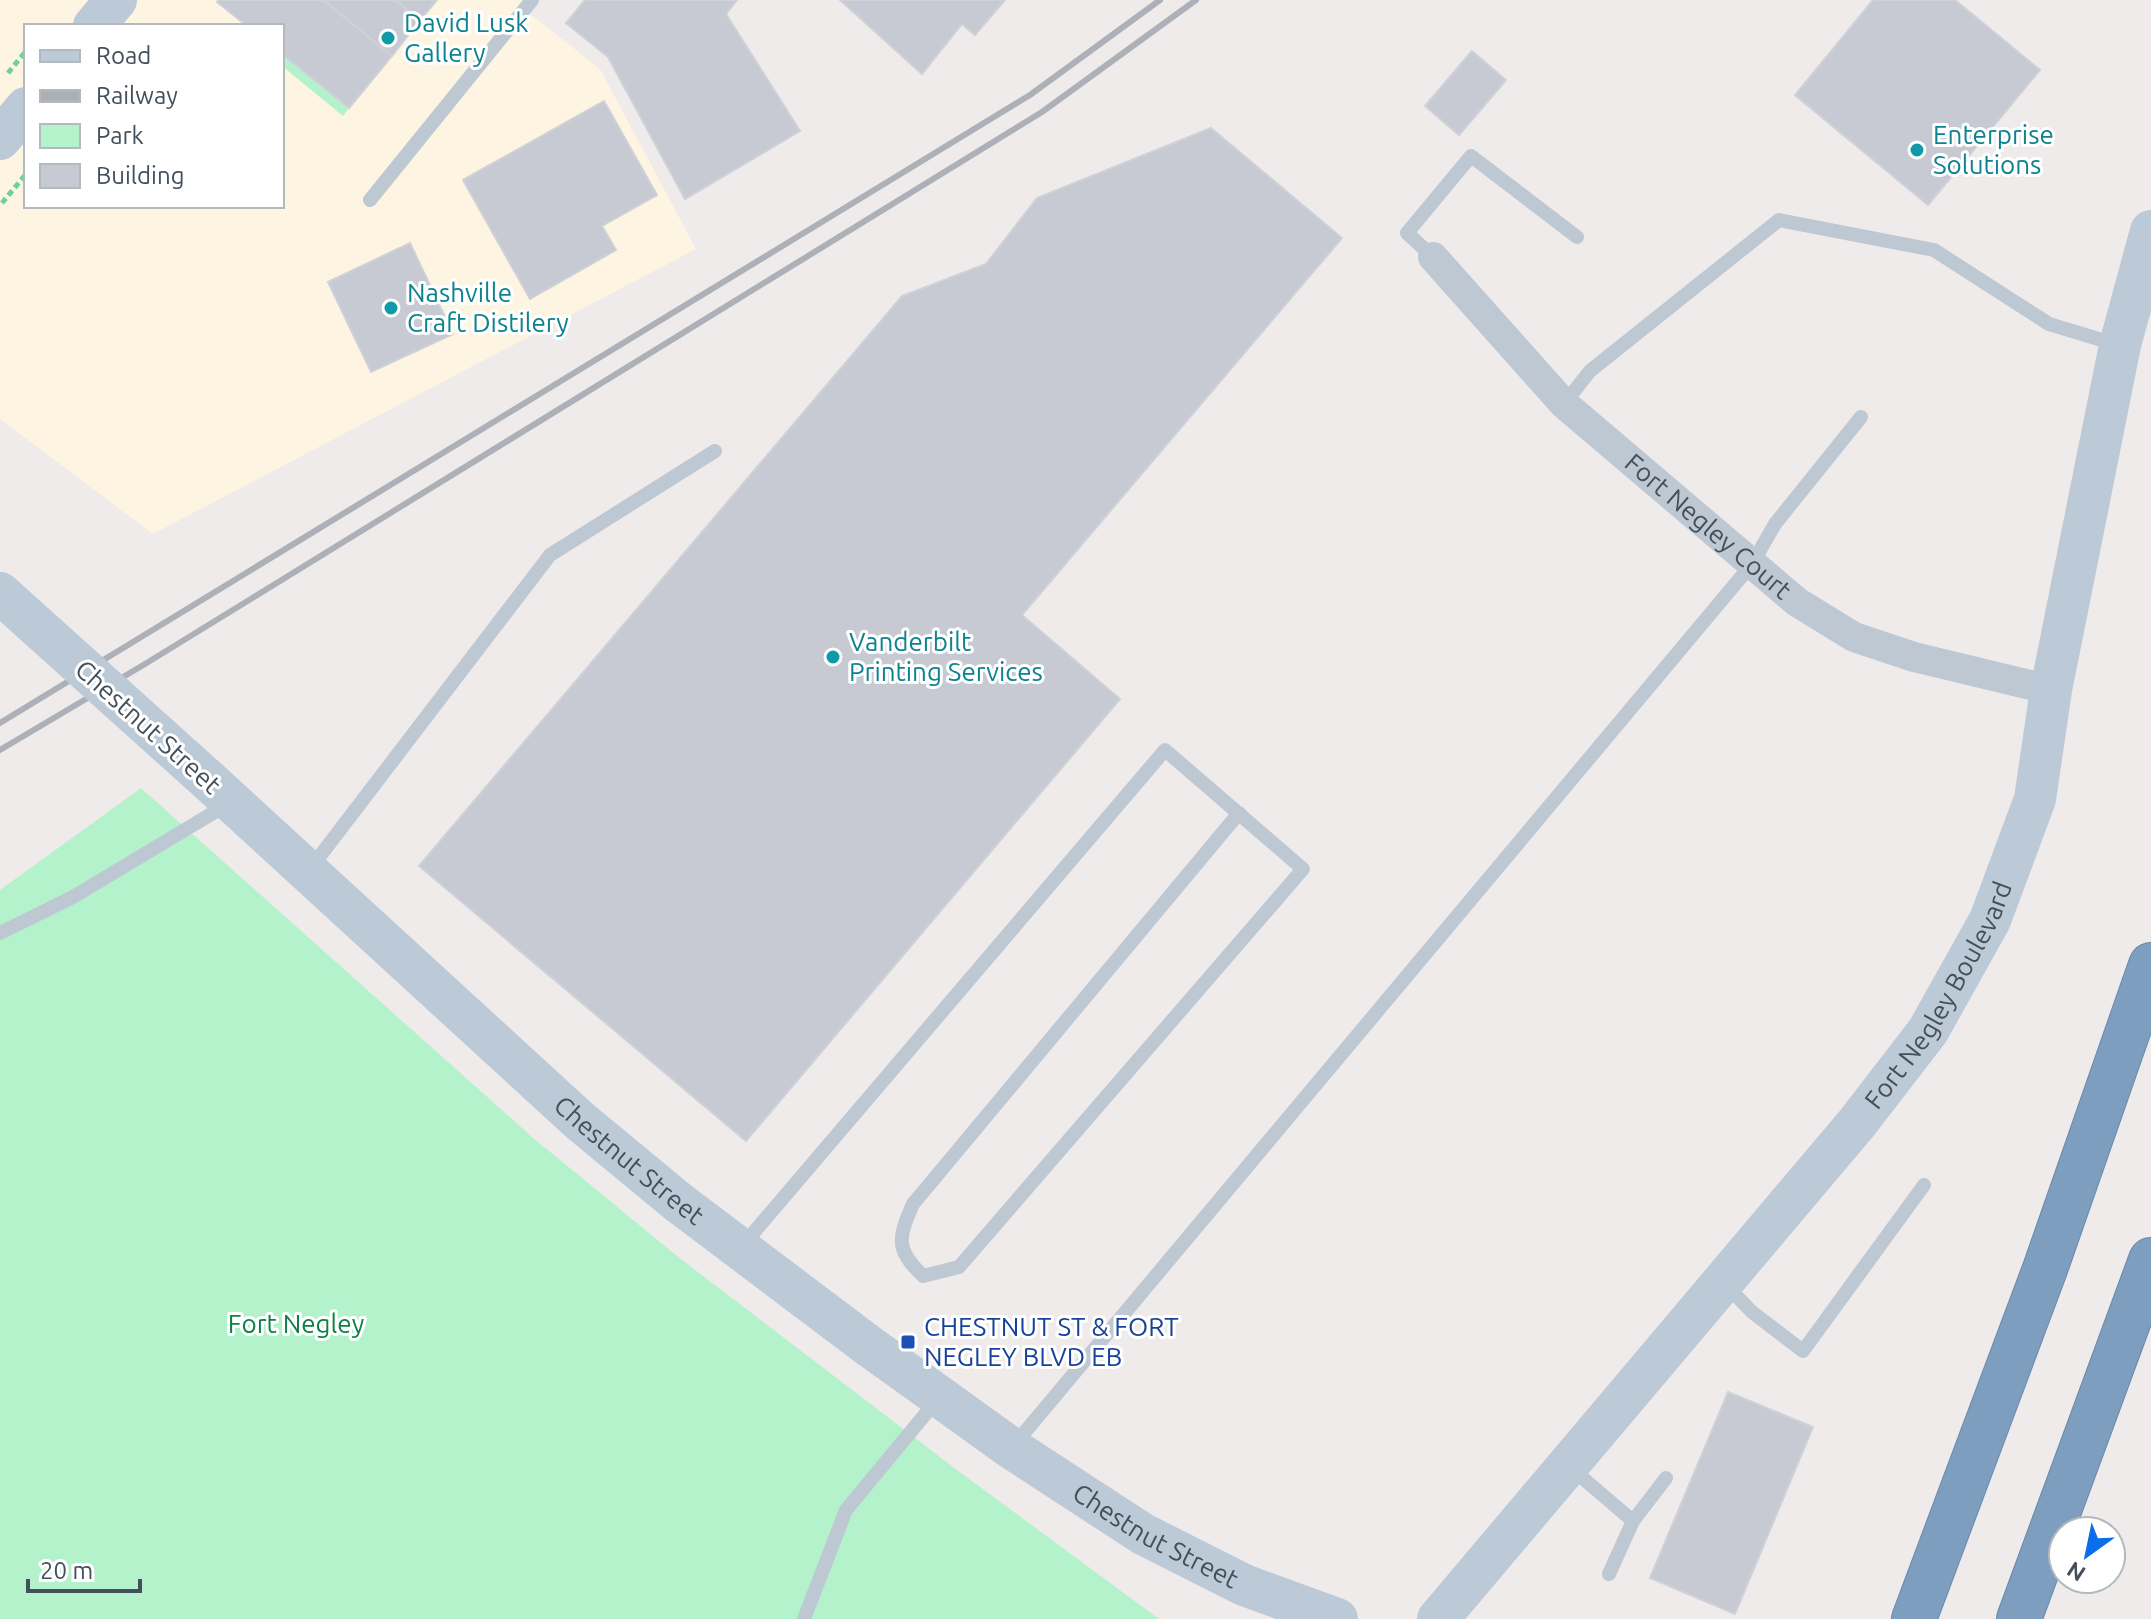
<svg xmlns="http://www.w3.org/2000/svg" width="2151" height="1619" viewBox="0 0 2151 1619" font-family="Ubuntu,sans-serif">
  <style>
    .commercial { fill: #fdf5e1; fill-rule: evenodd }
    .green { fill: #b4f2cc }
    .building { fill: #c7cad2; stroke: #cfd1d8; stroke-width: 2 }
    .lines { fill: none; stroke-linecap: round; stroke-linejoin: round }
    .highway-casing { stroke: #6989ab; stroke-width: 46 }
    .path { stroke: #6ad29e; stroke-width: 5; stroke-dasharray: 6 4; stroke-linecap: butt }
    .lane { stroke: #bdc8d3; stroke-width: 14 }
    .street { stroke: #bdc8d3; stroke-width: 30 }
    .secondary { stroke: #bcc9d7; stroke-width: 42 }
    .highway { stroke: #7e9ec0; stroke-width: 44 }
    .rail { stroke: #adb1b7; stroke-width: 6 }
    .secondary-bridge { stroke: #bcc9d7; stroke-width: 42 }
    .culture-dot { fill: #0f9aa8; stroke: #fff; stroke-width: 3 }
    .transit-dot { fill: #1a4fb4; stroke: #fff; stroke-width: 3 }
    .labels { text-anchor: middle; stroke-width: 6; stroke-linejoin: round; paint-order: stroke }
    .culture-label { font-size: 26px; fill: #0d838f; stroke: #fff; text-anchor: start }
    .street-label { font-size: 26px; fill: #434f5a; stroke: #fff }
    .park-label { font-size: 26px; fill: #0f8047; stroke: #fff }
    .transit-label { font-size: 26px; fill: #164399; stroke: #fff; text-anchor: start }
  </style>
  <rect width="100%" height="100%" fill="#efebeb"/>
  <path class="commercial" d="M0 0H532L525 10 600 69 696 249 153 534 0 419ZM26 26H282V206H26Z"/>
  <path class="green" d="M282 54 349 108 343 116 282 66Z
    M141 788 532 1137 677 1256 953 1467 1159 1619H0V890Z"/>
  <path class="building" d="M219 0H323L392 56 349 108 282 54V26H247L217 2Z
    M323 0H395L420 20 392 56Z
    M395 0H437L420 20Z
    M585 0H737L726 14 800 131 685 199 608 57 566 23Z
    M840 0H1005L975 35 962 24 922 74Z
    M1873 0H1955L2040 70 1928 205 1795 95Z
    M1472 51 1506 80 1459 135 1425 106Z
    M604 101 657 195 602 226 616 250 530 299 463 180Z
    M1211 128 1342 238 1022 615 1120 699 746 1141 419 866 902 296 986 264 1037 198Z
    M410 243 453 334 371 372 328 282Z
    M1728 1392 1813 1427 1735 1614 1650 1578Z"/>
  <g class="lines">
    <defs>
      <path id="highway" d="M1914 1619 2045 1269 2151 965
        M2019 1619 2151 1260"/>
    </defs>
    <use href="#highway" class="highway-casing"/>
    <path class="path" d="M8 73 26 51
      M2 203 26 174"/>
    <path class="lane" d="M370 200 532 0
      M1433 257 1407 233 1471 156 1577 237
      M1564 404 1590 371 1779 220 1934 250 2049 324 2115 344
      M310 869 550 555 715 451
      M0 933 73 897 228 804
      M743 1245 1165 750 1303 869 959 1267 923 1276C895 1249 898 1238 913 1204L1239 813
      M1725 1284 1752 1312 1803 1351 1924 1185
      M1014 1445 1752 564 1775 524 1861 417
      M1571 1468 1633 1521 1609 1574
      M1633 1521 1666 1478
      M804 1619 846 1510 937 1400"/>
    <path class="street" id="s1" d="M1433 257 1564 404 1797 602 1854 637 1914 657 2051 690"/>
    <g class="secondary">
      <path d="M94 26 116 0"/>
      <path d="M0 139 26 108"/>
      <path id="s2" d="M209 781 580 1121 678 1202 869 1346 1011 1448 1143 1534 1244 1585 1337 1619"/>
      <path id="s3" d="M1438 1619 1857 1123 1928 1031 1990 920 2035 799 2051 690 2120 345 2151 231"/>
    </g>
    <use href="#highway" class="highway"/>
    <path class="rail" d="M0 723 1030 95 1160 0
      M0 750 145 664 1042 112 1196 0"/>
    <path class="secondary-bridge" d="M0 593 209 781"/>
  </g>
  <g class="culture-dot">
    <circle cx="388" cy="38" r="8"/>
    <circle cx="1917" cy="150" r="8"/>
    <circle cx="391" cy="308" r="8"/>
    <circle cx="833" cy="657" r="8"/>
  </g>
  <rect class="transit-dot" x="900" y="1334" width="16" height="16" rx="4"/>
  <g class="labels">
    <g class="culture-label">
      <text x="404" y="32">David Lusk<tspan x="404" dy="30">Gallery</tspan></text>
      <text x="1933" y="144">Enterprise<tspan x="1933" dy="30">Solutions</tspan></text>
      <text x="407" y="302">Nashville<tspan x="407" dy="30">Craft Distilery</tspan></text>
      <text x="849" y="651">Vanderbilt<tspan x="849" dy="30">Printing Services</tspan></text>
    </g>
    <g class="street-label">
      <text dy="9" stroke="none"><textPath href="#s1" startOffset="386">Fort Negley Court</textPath></text>
      <text transform="translate(148 727) rotate(42)" y="9">Chestnut Street</text>
      <text dy="9" stroke="none"><textPath href="#s3" startOffset="802">Fort Negley Boulevard</textPath></text>
      <text dy="9" stroke="none"><textPath href="#s2" startOffset="566">Chestnut Street</textPath></text>
      <text dy="9" stroke="none"><textPath href="#s2" startOffset="1214">Chestnut Street</textPath></text>
    </g>
    <g class="park-label">
      <text x="296" y="1333">Fort Negley</text>
    </g>
    <g class="transit-label">
      <text x="924" y="1336">CHESTNUT ST &amp; FORT<tspan x="924" dy="30">NEGLEY BLVD EB</tspan></text>
    </g>
  </g>
  <rect x="24" y="24" width="260" height="184" fill="#ffffff" stroke="#b4b9bd" stroke-width="2"/>
  <rect x="40" y="50" width="40" height="12" fill="#bcc9d7" stroke="#b4b9bd" stroke-width="2"/>
  <text x="96" y="64" font-size="24" fill="#434f5a">Road</text>
  <rect x="40" y="90" width="40" height="12" fill="#adb1b7" stroke="#b4b9bd" stroke-width="2"/>
  <text x="96" y="104" font-size="24" fill="#434f5a">Railway</text>
  <rect x="40" y="124" width="40" height="24" fill="#b4f2cc" stroke="#b4b9bd" stroke-width="2"/>
  <text x="96" y="144" font-size="24" fill="#434f5a">Park</text>
  <rect x="40" y="164" width="40" height="24" fill="#c7cad2" stroke="#b4b9bd" stroke-width="2"/>
  <text x="96" y="184" font-size="24" fill="#434f5a">Building</text>
  <g transform="translate(2087 1555) rotate(213)"><circle r="38" fill="#ffffff" stroke="#b4b9bd" stroke-width="2"/>
  <path d="M0-6L14 30L0 20L-14 30Z" fill="#0a6dea"/>
  <text y="-12" font-size="22" font-weight="bold" text-anchor="middle" fill="#434f5a">N</text>
  </g>
  <path d="M28 1579v12h112v-12" fill="none" stroke="#434f5a" stroke-width="4"/>
  <text x="40" y="1579" font-size="24" fill="#434f5a" stroke="#ffffff" stroke-width="6" paint-order="stroke">20 m</text>
</svg>
